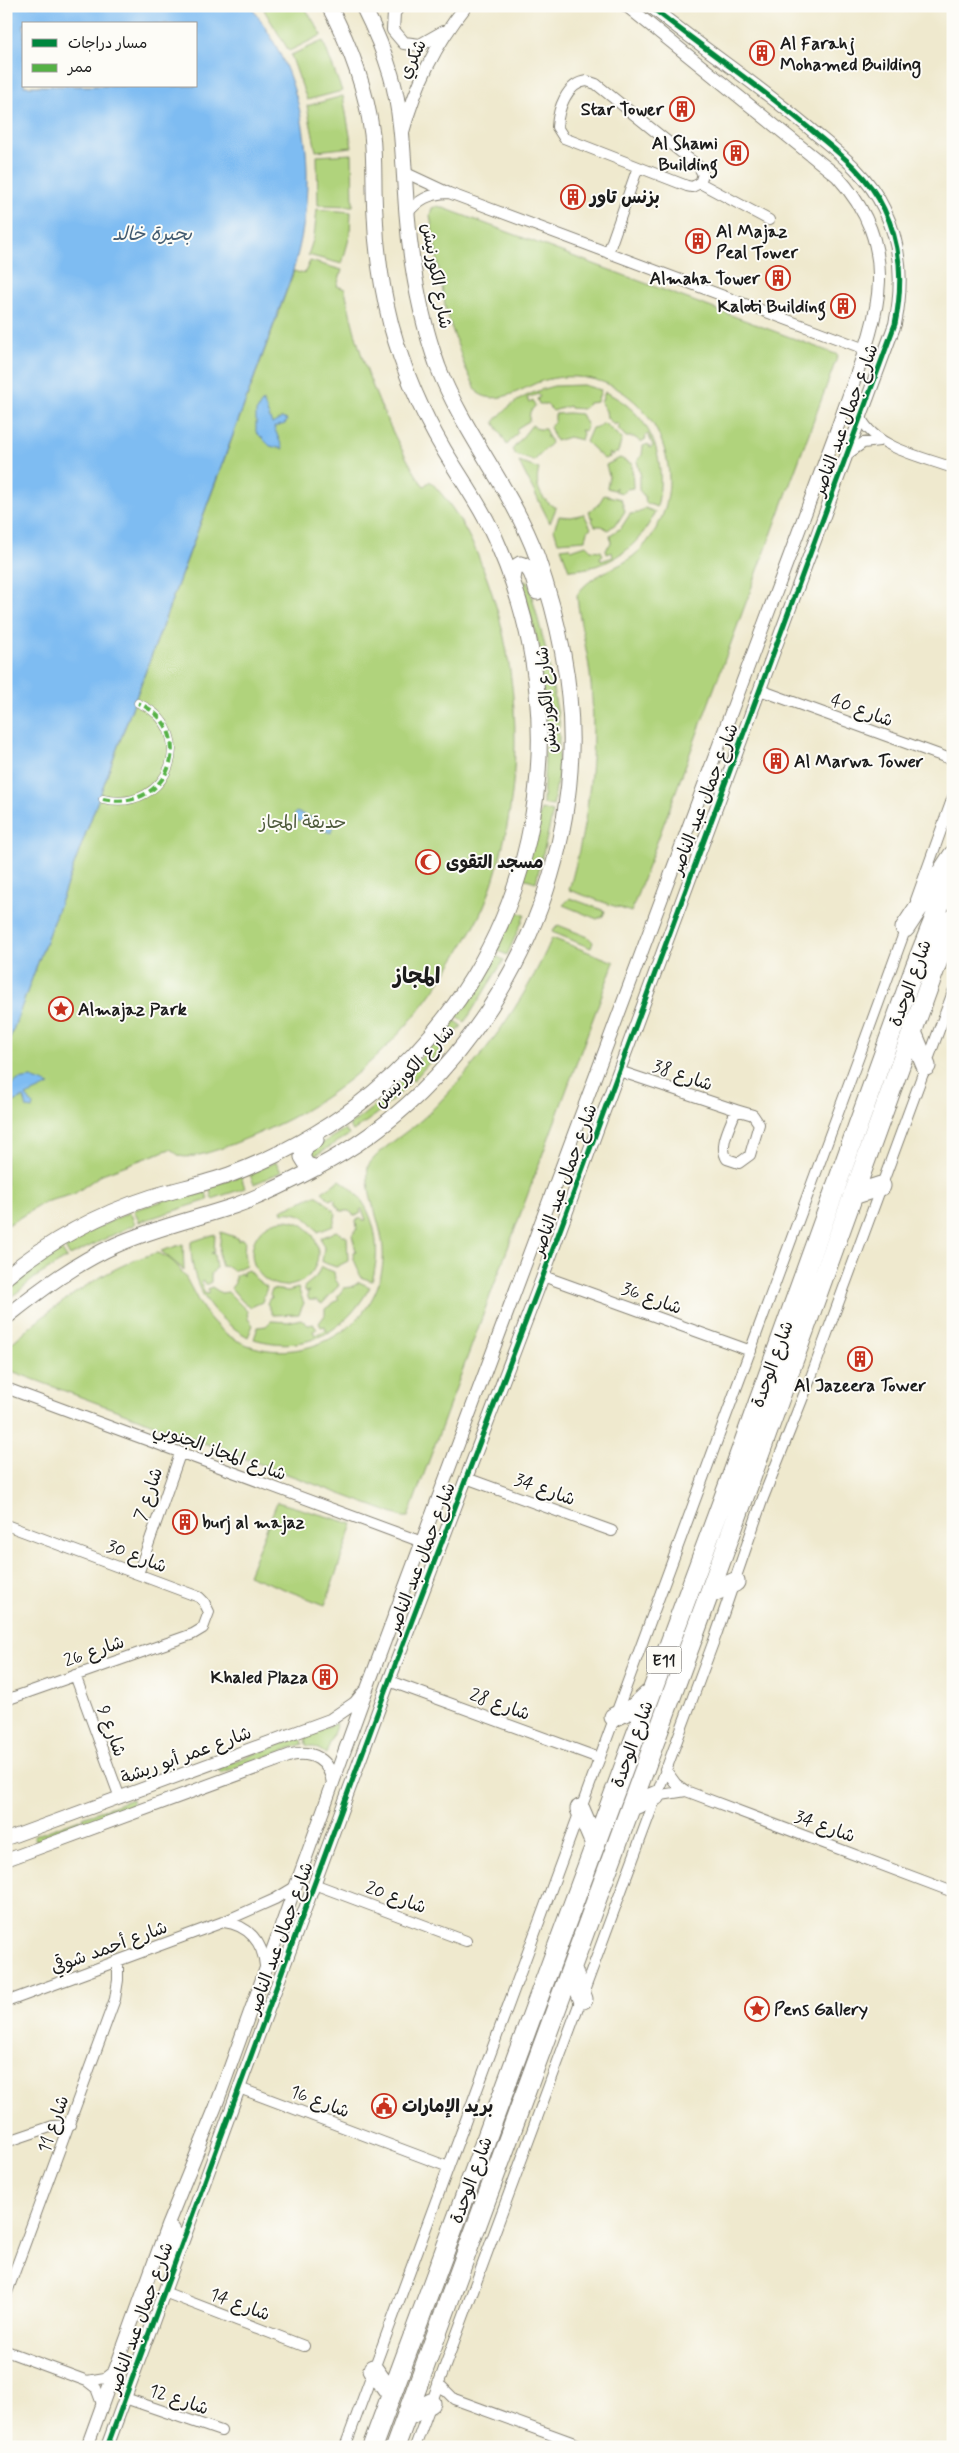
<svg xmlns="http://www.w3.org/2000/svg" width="959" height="2453" viewBox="0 0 959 2453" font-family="Mynerve,'Playpen Sans Arabic',sans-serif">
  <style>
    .green { fill: #b0d37c; stroke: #66784c }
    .water { fill: #7ebcf2; stroke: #4d6c87; fill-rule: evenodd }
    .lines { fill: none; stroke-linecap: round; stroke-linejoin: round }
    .pedestrian-casing { stroke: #868275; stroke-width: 9 }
    .minor-casing { stroke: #868275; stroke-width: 12 }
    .tertiary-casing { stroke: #868275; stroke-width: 14 }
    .secondary-casing { stroke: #868275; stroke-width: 17 }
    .motorway-casing { stroke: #868275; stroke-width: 21 }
    .pedestrian { stroke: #fff; stroke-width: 8 }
    .minor { stroke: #fff; stroke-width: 10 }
    .tertiary { stroke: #fff; stroke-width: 12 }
    .secondary { stroke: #fff; stroke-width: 15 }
    .motorway { stroke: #fff; stroke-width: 19 }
    .quiet { stroke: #55b145; stroke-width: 4; stroke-dasharray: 8 4; stroke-linecap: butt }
    .cycleway-casing { stroke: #fdfcf7; stroke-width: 8 }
    .cycleway { stroke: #00873e; stroke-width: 5 }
    .labels { text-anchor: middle; stroke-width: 4; stroke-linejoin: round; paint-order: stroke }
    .shield { fill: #fdfcf7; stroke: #605f5e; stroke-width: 1 }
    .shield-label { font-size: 16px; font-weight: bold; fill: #1c1c1c }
    .poi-label { font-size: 18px; font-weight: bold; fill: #1c1c1c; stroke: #fdfcf7; text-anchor: start }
    .street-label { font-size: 18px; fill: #1c1c1c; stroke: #fdfcf7 }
    .park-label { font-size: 18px; fill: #505c3e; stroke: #fdfcf7 }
    .water-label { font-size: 19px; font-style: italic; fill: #435c72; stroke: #fdfcf7 }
    .district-label { font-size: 22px; font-weight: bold; fill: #1c1c1c; stroke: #fdfcf7 }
  </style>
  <rect width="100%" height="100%" fill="#fdfcf7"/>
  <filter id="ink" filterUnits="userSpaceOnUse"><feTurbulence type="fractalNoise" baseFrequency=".02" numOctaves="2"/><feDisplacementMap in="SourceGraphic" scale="10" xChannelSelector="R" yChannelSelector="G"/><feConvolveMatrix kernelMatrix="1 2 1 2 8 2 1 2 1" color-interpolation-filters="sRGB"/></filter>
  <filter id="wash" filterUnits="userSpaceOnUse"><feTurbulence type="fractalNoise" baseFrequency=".0096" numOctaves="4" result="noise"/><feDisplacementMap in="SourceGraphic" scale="20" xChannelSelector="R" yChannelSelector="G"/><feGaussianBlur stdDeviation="1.12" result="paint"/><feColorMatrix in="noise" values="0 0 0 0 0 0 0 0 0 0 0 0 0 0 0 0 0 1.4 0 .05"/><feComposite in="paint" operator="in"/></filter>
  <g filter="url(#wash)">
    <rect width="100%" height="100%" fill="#efe9ce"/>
    <path class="green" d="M269 6H304L322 35 289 51 264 10Z
      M323 41 342 91 307 100 291 55Z
      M343 96 352 147 316 151 307 106Z
      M352 154 353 206 318 205 317 156Z
      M438 206 838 355 631 912 569 890C589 819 598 749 590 674 587 648 579 622 577 595 588 578 606 572 623 563 637 555 649 542 657 527 691 466 649 381 577 377 564 376 551 378 539 382 521 389 497 406 478 393L465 367 446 311 430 215 432 208Z
      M317 209 351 212 350 235 342 264 308 255 314 237Z
      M310 261 342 270 337 286 345 289C358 358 383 421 420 481L424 486 430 481C467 519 486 570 500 620 523 712 520 807 488 896 477 926 458 953 441 980 403 1037 352 1085 291 1118 274 1127 197 1163 180 1156 176 1154 174 1151 170 1149L102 1174 74 1194 45 1202 6 1226V1049L294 271 304 274Z
      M554 386 583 385 601 390 597 402 589 403 583 409 570 408 569 406 553 411 546 404H539L537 399 540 397 538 394 527 398 529 402 533 400 535 406 530 412 529 421 516 429 518 432 507 445 494 422C510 402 530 392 554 386Z
      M605 392C652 413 668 459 657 507L646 503 645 497 639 490V477H641L637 461 642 455 643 446 648 444 650 448 653 446 648 434 645 436 646 439 641 442 634 437H626L618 428 620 426 617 423 615 425 607 418 606 411 601 403Z
      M568 413 581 414 587 426 584 431 580 430 583 433 581 440 569 437 556 441 550 427 555 421V414Z
      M604 423 622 439 618 452 612 455 609 453 610 457 604 459 586 442 592 428 598 427Z
      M532 425 538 429H545L548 436 546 437H549L551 443 534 461 516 455 512 450Z
      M620 458 632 464 633 488 627 489 622 493 615 491 616 487 614 490 607 488 609 476 606 465Z
      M519 462 539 469C534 486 541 500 556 508L550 523Z
      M604 495 621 499 625 511 618 522 608 530 602 526H595L592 520 594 517 591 518 589 511 598 505Z
      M645 508 655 512C639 548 609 569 569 570L561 548 569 547 571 550 586 545 591 550 601 551 603 556 600 557 601 561 613 557 612 552 607 554 606 549 611 543 610 535 621 528 630 514 638 513Z
      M584 514 591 528 587 531 585 540 558 542 554 529 559 516 571 517Z
      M528 581 546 650 540 651 522 583Z
      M547 656 560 727 546 728 539 657Z
      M546 733H559L558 776 553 806 543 804Z
      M541 809 553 812 536 882 523 878Z
      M570 898 605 911 603 916 597 919 563 905Z
      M513 910 525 915 507 955 494 949Z
      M558 925 588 937 593 942 591 948 552 932Z
      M552 938 614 962 408 1517H402L6 1369V1348C45 1313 106 1265 157 1253 183 1260 189 1288 202 1307 209 1319 219 1329 231 1337 288 1372 371 1337 382 1270 389 1229 364 1201 368 1166 378 1149 413 1129 428 1114 480 1062 523 1005 552 938Z
      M492 954 504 960 465 1022 454 1015Z
      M452 1018 462 1026 413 1081 407 1075Z
      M404 1079 410 1084 377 1114 353 1131 349 1126 372 1108Z
      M345 1129 349 1135 311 1158 308 1152Z
      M276 1162 281 1172 254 1184 249 1173Z
      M241 1176 245 1188 212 1199 209 1187Z
      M340 1180C374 1201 383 1245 372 1281L360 1277C359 1267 353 1262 353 1252L356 1251 352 1235 357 1229 356 1220 362 1218 363 1220H366L362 1209 360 1210 361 1213 355 1216 349 1211H341L334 1202 336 1201 333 1198 330 1200 322 1192Z
      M205 1188 208 1200 139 1222 134 1210Z
      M316 1195 325 1201 336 1214 333 1226 318 1232C310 1218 298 1211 282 1213L281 1210Z
      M130 1212 135 1224 70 1256 63 1244Z
      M252 1253a33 33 0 1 1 66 0a33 33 0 1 1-66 0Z
      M336 1231 347 1237 348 1261 336 1267 322 1262 324 1248 321 1238Z
      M221 1232 238 1238V1241L241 1239 245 1241 244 1253 246 1265 233 1271 229 1267 221 1266 219 1253Z
      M215 1234 214 1252 211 1253 214 1254 216 1268 211 1274V1282L205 1285 204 1281 201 1283 205 1294 209 1293 207 1289 212 1287 221 1293 228 1292 247 1311 248 1319 253 1325 248 1337C210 1316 190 1285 191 1242Z
      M183 1244 184 1270 161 1251Z
      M60 1247 67 1258 36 1277 8 1300 6 1287 35 1263Z
      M321 1267 334 1272 335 1279 339 1285 322 1304 316 1300H309L307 1294 309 1291 306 1292 304 1287 316 1277Z
      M248 1270 256 1279 267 1287 262 1302 251 1307 243 1302 231 1288 235 1283V1276L241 1273 243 1276V1272Z
      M359 1282 370 1287C345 1332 306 1354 254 1339L258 1327 266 1326 271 1321 288 1322 301 1319 308 1325 314 1324 317 1329 313 1331 315 1335 326 1330 325 1326 321 1327 319 1323 325 1315V1309L339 1299 337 1297 344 1288 352 1287Z
      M298 1288 304 1303 299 1314 273 1315 267 1303 270 1298H272L270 1295 272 1289 288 1291Z
      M277 1502 353 1524 325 1605 248 1575Z
      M337 1723 326 1754 317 1748 306 1745 305 1735Z
      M301 1737 303 1744 220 1773 218 1767Z
      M132 1799 133 1805 85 1823 83 1817Z
      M80 1819 82 1824 36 1841 34 1836Z"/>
    <path class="water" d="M6 6H250C312 84 321 191 289 283L6 1049ZM24 24H196V86H24Z
      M263 401 272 424 282 418 287 420 285 424 274 427 283 449 270 446 256 432V412Z
      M296 812 333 825 331 833 293 819Z
      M31 1078 50 1085 26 1096 33 1105 32 1109 27 1108 24 1097 6 1106 8 1089 18 1080Z"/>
  </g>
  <g filter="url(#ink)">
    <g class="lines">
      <defs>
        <path id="pedestrian" d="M103 799C170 814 200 729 138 703"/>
        <path id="minor" d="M587 81 596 84 698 166 703 174 700 183 692 187 687 186 564 138 557 127C558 110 566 83 587 81Z
          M404 172 449 193 865 349
          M700 183 769 220
          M407 214C419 199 429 194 448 193
          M608 253 638 167
          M861 418C875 448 923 457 953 468
          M849 453 863 443 879 441
          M760 690 953 760
          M916 900 953 797
          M619 1071 736 1110C731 1125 718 1145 727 1159L739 1163 750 1155 759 1124 753 1115 736 1110
          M543 1276 751 1351
          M6 1388 422 1542
          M466 1478 612 1531
          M6 1525 199 1597 204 1602 209 1612 203 1628 193 1634 6 1700
          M138 1574 180 1454
          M75 1675 120 1798
          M389 1681 599 1758
          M665 1769 676 1784 686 1791 953 1892
          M655 1796 686 1791
          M314 1884 466 1941
          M224 1922C248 1925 263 1942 265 1966
          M6 2002 223 1922 275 1899 295 1887
          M239 2088 446 2166
          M6 2142 53 2126 70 2125
          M164 2292 304 2346
          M6 2295 115 1999 118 1980V1961
          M6 2351 87 2381 96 2388 102 2404
          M87 2381 105 2378 115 2370
          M438 2383 454 2399 585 2447
          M125 2398 221 2431
          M345 2447C529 1938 722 1433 907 925
          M415 2447 716 1635 763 1498 811 1377 953 992"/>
        <path id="tertiary" d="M399 6 394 13 393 30 404 43 420 45 443 32
          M403 132C416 84 435 45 466 6
          M6 1839 330 1720 355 1703 364 1692
          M6 1860 291 1755C312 1750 330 1760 333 1783
          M167 2226 173 2228 176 2233 169 2260
          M87 2447 167 2226 216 2106 368 1686 839 423C870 332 912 259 837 176L627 6
          M107 2447 389 1681 543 1276 895 324C903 285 902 246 884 209 869 177 843 156 816 134 763 88 705 50 650 6"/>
        <path id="secondary" d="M512 579 514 568 520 564C532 566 534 582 537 592
          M316 1140 306 1146 302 1157 307 1165 317 1168
          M6 1277C49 1241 99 1214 152 1197 178 1189 204 1184 229 1175 282 1155 331 1128 374 1092 535 957 582 738 499 547 485 512 463 482 444 450 421 411 403 369 391 325 382 289 376 251 375 214 373 187 375 161 372 134 366 88 351 47 329 6
          M6 1317C41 1289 76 1263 116 1245 154 1228 195 1219 234 1206 262 1196 290 1182 316 1168 468 1090 566 920 571 751 573 686 558 618 537 557 512 489 464 434 438 367 420 317 411 266 407 214 403 167 404 120 391 75 384 51 374 28 363 6"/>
        <path id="motorway" d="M905 928 953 855
          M912 1032 926 1066
          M853 1195 881 1186
          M709 1594 735 1582
          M614 1717 635 1707 649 1694
          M632 1806 655 1796
          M580 1809 595 1844
          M572 1969 583 1999
          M373 2369 391 2394
          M406 2417 431 2403
          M372 2447 731 1478 915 967 953 872
          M395 2447 709 1594 953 919"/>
      </defs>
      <use href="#pedestrian" class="pedestrian-casing"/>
      <use href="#minor" class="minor-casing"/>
      <use href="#tertiary" class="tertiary-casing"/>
      <use href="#secondary" class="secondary-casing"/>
      <use href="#motorway" class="motorway-casing"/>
      <use href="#pedestrian" class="pedestrian"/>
      <use href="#minor" class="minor"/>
      <use href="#tertiary" class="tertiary"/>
      <use href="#secondary" class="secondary"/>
      <use href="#motorway" class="motorway"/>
      <path class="quiet" d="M103 799C170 814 200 729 138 703"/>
      <defs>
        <path id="cycleway" d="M107 2447 389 1681 543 1276 895 324C903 285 902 246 884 209 869 177 843 156 816 134 763 88 705 50 650 6"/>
      </defs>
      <use href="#cycleway" class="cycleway-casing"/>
      <use href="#cycleway" class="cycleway"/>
    </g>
  </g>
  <defs>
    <symbol id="building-ring" viewBox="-11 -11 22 22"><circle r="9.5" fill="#fdfcf7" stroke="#c8321e" stroke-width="1.5"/><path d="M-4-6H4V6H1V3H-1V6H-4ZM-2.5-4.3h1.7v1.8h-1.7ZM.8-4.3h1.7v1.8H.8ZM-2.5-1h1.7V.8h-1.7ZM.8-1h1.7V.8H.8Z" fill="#c8321e"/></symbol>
    <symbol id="mosque-ring" viewBox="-11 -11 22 22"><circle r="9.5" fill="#fdfcf7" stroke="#c8321e" stroke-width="1.5"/><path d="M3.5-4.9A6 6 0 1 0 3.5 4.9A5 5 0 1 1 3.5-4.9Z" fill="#c8321e"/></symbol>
    <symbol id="sight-ring" viewBox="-11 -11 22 22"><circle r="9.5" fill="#fdfcf7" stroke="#c8321e" stroke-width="1.5"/><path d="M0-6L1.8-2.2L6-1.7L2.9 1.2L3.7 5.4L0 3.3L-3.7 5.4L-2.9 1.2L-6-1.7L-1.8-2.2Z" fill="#c8321e"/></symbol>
    <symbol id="civic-ring" viewBox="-11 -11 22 22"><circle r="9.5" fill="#fdfcf7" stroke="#c8321e" stroke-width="1.5"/><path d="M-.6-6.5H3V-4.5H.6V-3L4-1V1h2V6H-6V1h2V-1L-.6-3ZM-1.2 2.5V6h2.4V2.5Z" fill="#c8321e"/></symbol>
  </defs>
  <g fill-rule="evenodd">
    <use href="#building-ring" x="748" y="39" width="28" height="28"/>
    <use href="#building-ring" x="668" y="95" width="28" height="28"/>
    <use href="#building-ring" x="722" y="139" width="28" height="28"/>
    <use href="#building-ring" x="559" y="183" width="28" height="28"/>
    <use href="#building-ring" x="684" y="227" width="28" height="28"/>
    <use href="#building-ring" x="764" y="264" width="28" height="28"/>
    <use href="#building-ring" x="829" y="292" width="28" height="28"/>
    <use href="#building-ring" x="762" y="747" width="28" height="28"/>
    <use href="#mosque-ring" x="414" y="848" width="28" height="28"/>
    <use href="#sight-ring" x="47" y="995" width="28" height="28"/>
    <use href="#building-ring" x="846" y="1345" width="28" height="28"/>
    <use href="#building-ring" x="171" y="1508" width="28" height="28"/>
    <use href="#building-ring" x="311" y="1663" width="28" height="28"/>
    <use href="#sight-ring" x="743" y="1995" width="28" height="28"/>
    <use href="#civic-ring" x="370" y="2092" width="28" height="28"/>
  </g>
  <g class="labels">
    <rect class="shield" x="646.5" y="1646.5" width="35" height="27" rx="4"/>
    <g class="shield-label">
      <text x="664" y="1666">E11</text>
    </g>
    <g class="poi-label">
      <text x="780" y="49">Al Farahj<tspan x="780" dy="21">Mohamed Building</tspan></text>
      <text x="664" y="115" text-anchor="end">Star Tower</text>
      <text x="718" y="149" text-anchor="end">Al Shami<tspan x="718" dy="21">Building</tspan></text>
      <text x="590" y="203">بزنس تاور</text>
      <text x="716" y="237">Al Majaz<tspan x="716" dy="21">Peal Tower</tspan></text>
      <text x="760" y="284" text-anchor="end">Almaha Tower</text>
      <text x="826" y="312" text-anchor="end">Kaloti Building</text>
      <text x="794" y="767">Al Marwa Tower</text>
      <text x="446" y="868">مسجد التقوى</text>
      <text x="78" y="1015">Almajaz Park</text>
      <text x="860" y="1391" text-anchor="middle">Al Jazeera Tower</text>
      <text x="202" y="1528">burj al majaz</text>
      <text x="308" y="1683" text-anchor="end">Khaled Plaza</text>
      <text x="774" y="2015">Pens Gallery</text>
      <text x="402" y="2112">بريد الإمارات</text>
    </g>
    <g class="street-label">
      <text transform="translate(412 59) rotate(-64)" y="6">شكري</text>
      <text transform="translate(437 276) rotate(80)" y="6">شارع الكورنيش</text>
      <text transform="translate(845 420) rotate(-70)" y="6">شارع جمال عبد الناصر</text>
      <text transform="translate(546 700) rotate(-95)" y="6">شارع الكورنيش</text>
      <text transform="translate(862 710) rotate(20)" y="6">شارع 40</text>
      <text transform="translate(704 799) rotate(-69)" y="6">شارع جمال عبد الناصر</text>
      <text transform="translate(910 983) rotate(-70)" y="6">شارع الوحدة</text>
      <text transform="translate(414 1066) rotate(-46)" y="6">شارع الكورنيش</text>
      <text transform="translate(683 1075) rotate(19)" y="6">شارع 38</text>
      <text transform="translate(564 1180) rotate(-70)" y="6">شارع جمال عبد الناصر</text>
      <text transform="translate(652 1298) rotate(20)" y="6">شارع 36</text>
      <text transform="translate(772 1364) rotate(-70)" y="6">شارع الوحدة</text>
      <text transform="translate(220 1451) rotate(20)" y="6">شارع المجاز الجنوبي</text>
      <text transform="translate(545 1489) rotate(20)" y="6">شارع 34</text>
      <text transform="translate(148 1494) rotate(-71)" y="6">شارع 7</text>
      <text transform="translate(137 1556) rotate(21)" y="6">شارع 30</text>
      <text transform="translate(421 1558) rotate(-69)" y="6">شارع جمال عبد الناصر</text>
      <text transform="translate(94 1651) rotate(-19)" y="6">شارع 26</text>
      <text transform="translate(500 1704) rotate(20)" y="6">شارع 28</text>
      <text transform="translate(112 1731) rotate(70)" y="6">شارع 9</text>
      <text transform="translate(632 1744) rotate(-70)" y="6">شارع الوحدة</text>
      <text transform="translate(186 1755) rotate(-20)" y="6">شارع عمر أبو ريشة</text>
      <text transform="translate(825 1826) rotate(20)" y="6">شارع 34</text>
      <text transform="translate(396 1897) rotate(20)" y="6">شارع 20</text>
      <text transform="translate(280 1938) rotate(-70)" y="6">شارع جمال عبد الناصر</text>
      <text transform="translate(109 1947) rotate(-20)" y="6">شارع أحمد شوقي</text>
      <text transform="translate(320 2101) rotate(21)" y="6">شارع 16</text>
      <text transform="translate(53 2124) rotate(-70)" y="6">شارع 11</text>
      <text transform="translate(471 2180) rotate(-70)" y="6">شارع الوحدة</text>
      <text transform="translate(240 2304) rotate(21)" y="6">شارع 14</text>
      <text transform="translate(140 2318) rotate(-70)" y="6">شارع جمال عبد الناصر</text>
      <text transform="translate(179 2399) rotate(19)" y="6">شارع 12</text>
    </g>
    <g class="park-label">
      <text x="303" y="828">حديقة المجاز</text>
    </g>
    <g class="water-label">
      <text x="152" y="240">بحيرة خالد</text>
    </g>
    <g class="district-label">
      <text x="417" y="983">المجاز</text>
    </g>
  </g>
  <rect width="959" height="2453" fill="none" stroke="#fdfcf7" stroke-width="25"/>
  <rect x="22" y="22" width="175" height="65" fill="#fdfcf7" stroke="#a3a29f"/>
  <rect x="32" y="39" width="25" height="8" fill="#00873e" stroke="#a3a29f"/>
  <text x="68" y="48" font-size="15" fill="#1c1c1c">مسار دراجات</text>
  <rect x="32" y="64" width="25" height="8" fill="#55b145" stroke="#a3a29f"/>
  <text x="68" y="72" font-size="15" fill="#1c1c1c">ممر</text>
</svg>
